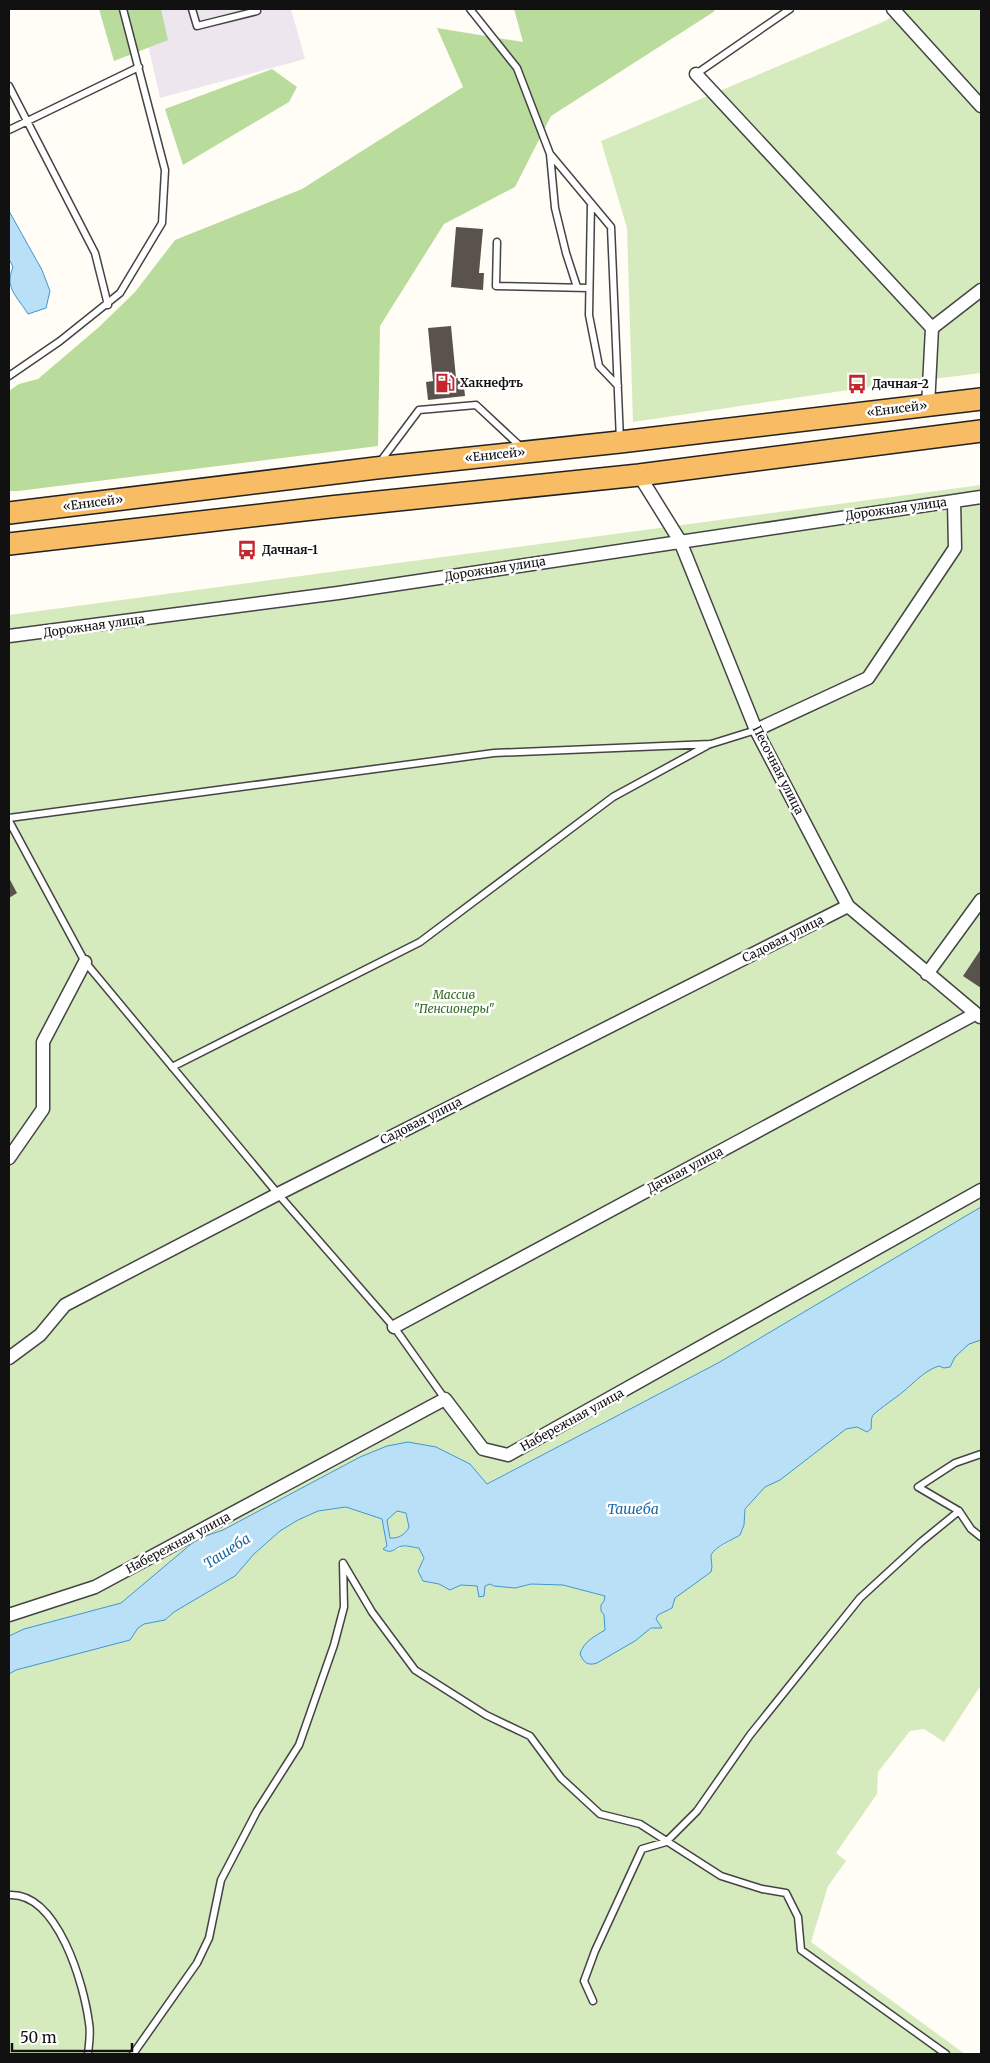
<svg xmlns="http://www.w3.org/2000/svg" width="990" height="2063" viewBox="0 0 990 2063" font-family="Merriweather,serif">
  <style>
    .industrial { fill: #eee6ef }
    .green { fill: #d5ebbd }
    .forest { fill: #b9dc9c }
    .water { fill: #b9e0f7; stroke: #3f96cf; fill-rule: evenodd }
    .building { fill: #5a524d }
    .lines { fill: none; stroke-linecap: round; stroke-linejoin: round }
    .service-casing { stroke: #444; stroke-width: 9 }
    .minor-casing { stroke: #444; stroke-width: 15 }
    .trunk-casing { stroke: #222; stroke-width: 24 }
    .service { stroke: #fff; stroke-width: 6 }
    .minor { stroke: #fff; stroke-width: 12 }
    .trunk { stroke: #f7bc64; stroke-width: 21 }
    .labels { text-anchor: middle; stroke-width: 5; stroke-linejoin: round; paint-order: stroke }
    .poi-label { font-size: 12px; font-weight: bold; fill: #111; stroke: #fff; text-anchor: start }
    .street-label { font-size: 12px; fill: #111; stroke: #fff }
    .park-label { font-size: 12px; font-style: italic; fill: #2f6b1f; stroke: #fff }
    .water-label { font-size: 14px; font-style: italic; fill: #1768a6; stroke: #fff }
  </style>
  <rect width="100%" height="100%" fill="#fffdf5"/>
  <path class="industrial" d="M140 9H291L305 59 160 98Z"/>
  <path class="green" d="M904 9H981V373L869 387 633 422 627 228 601 141 885 21Z
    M981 485V1207L718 1363 486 1484 470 1464 387 1446 360 1457 223 1530 197 1539 121 1604 24 1629 9 1636V615Z
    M981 1340V1685L944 1742 924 1729 910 1731 878 1772 877 1794 836 1853 846 1861 828 1886 811 1942 965 2054H9V1674L16 1670 130 1640 138 1628 144 1624 165 1620 174 1612 235 1576 254 1554 280 1531 298 1520 318 1511 346 1507 383 1519 387 1546 398 1550 402 1546 419 1548C428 1561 418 1569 423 1581L439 1584 450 1590 461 1585 477 1586 479 1596 485 1591V1586L490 1584 515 1588 531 1584 563 1585 605 1596 604 1601 601 1606V1611L604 1615 605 1630 596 1635 581 1649 597 1663 635 1641 646 1631 656 1627 659 1623 656 1619 658 1615 663 1613 675 1598 711 1572 712 1567 711 1556 714 1551 735 1538 743 1530 744 1514 748 1505 765 1487 780 1480 846 1429 857 1427 867 1432 872 1424 871 1419 874 1414 886 1403 895 1398 929 1370 955 1357 969 1344Z
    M397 1511 406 1513 409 1527C406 1534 398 1539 390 1538L387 1520Z"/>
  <path class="forest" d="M99 9H161L168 40 114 61Z
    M514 9H711L715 11 551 116 515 187 444 224 380 326 378 446 18 491H9V391L19 384 38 379 99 327 135 292 175 240 302 189 463 87 437 28 523 42Z
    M272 69 297 87 289 102 183 165 165 109Z"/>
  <path class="water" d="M9 211 42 270 50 291 46 308 28 314C17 296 4 288 13 267L9 259Z
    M981 1207V1340L969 1344 955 1357 950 1367 944 1368 939 1366C922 1371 910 1388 895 1398 888 1403 881 1408 874 1414 870 1418 872 1424 871 1429L867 1432 857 1427 846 1429 780 1480 765 1487 745 1509 744 1525 740 1535C734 1539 712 1548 711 1556 711 1562 713 1566 711 1572L675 1598 672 1608 658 1615 656 1619 662 1628H651L635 1641 597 1663C588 1666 584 1663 580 1654 583 1642 595 1636 605 1630L604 1615 601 1611V1605L604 1601 605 1596 563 1585 531 1584 515 1588 494 1586 490 1584 485 1586 484 1596 479 1597 477 1586 461 1585 450 1590 439 1584 423 1581 418 1571 424 1558 419 1548C415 1548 407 1545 402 1546 394 1548 392 1555 383 1549L387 1546 382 1519 346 1507 318 1511 298 1520 280 1531 254 1554 235 1576 174 1612 165 1620 144 1624 138 1628 130 1640 16 1670 9 1674V1636L24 1629 121 1603 197 1539 223 1530 360 1457 387 1446 408 1442 436 1447 470 1464 487 1484 718 1363ZM397 1511 406 1513 409 1527C406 1534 398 1539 390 1538L387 1520Z"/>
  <path class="building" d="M456 227 483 229 479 273H484L483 290 451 287Z
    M451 326 456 378 463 377 465 396 428 400 426 382 433 381 428 328Z
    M9 878 17 893 9 898Z
    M981 949V988L963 976Z"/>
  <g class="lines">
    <defs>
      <path id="service" d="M192 9 197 26 257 11 256 9
        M470 9 517 68 550 154 611 227 620 440
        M696 74 790 9
        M9 86 95 253 108 305
        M9 130 139 67
        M550 154 555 208 566 253 577 287
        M591 203 589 315 599 366 618 386
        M497 242 496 286 589 288
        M9 376 60 341 120 293 162 223 165 170 123 9
        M380 462 419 410 476 405 521 447
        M9 818 494 753 711 744 756 730
        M9 821 85 962 278 1194 394 1327 445 1399
        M172 1067 420 942 613 797 710 744
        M959 1511 918 1487 955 1463 981 1454
        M343 1563 372 1612 415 1670 486 1715 530 1736 561 1778 600 1814 640 1824 721 1876 762 1889 786 1893 798 1917 801 1950 946 2054
        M9 1895C58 1892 84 1985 89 2023 91 2033 89 2044 88 2054
        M593 2001 584 1981 595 1951 642 1849 666 1842 697 1811 750 1735 860 1598 921 1542 959 1511 971 1529 981 1537
        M133 2054 197 1963 209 1938 221 1880 257 1811 299 1745 334 1645 344 1607 343 1563"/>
      <path id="minor" d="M893 9 981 106
        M696 74 932 328
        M928 406 932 328 981 290
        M639 475 680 541 756 730 848 906 980 1017
        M9 636 338 593 981 497
        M756 730 868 678 955 548 954 501
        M927 974 981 900
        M9 1158 43 1109V1042L85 962
        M394 1327 975 1014
        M9 1358 40 1335 65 1305 278 1194 848 906
        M9 1615 95 1587 445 1399 483 1449 508 1455 981 1190"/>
      <path id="trunk" d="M9 513 376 468 620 442 981 399
        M9 544 330 507 639 475 981 431"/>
    </defs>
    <use href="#service" class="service-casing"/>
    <use href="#minor" class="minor-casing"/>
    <use href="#trunk" class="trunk-casing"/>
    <use href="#service" class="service"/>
    <use href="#minor" class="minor"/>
    <use href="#trunk" class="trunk"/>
  </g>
  <defs>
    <symbol id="fuel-bare" viewBox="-9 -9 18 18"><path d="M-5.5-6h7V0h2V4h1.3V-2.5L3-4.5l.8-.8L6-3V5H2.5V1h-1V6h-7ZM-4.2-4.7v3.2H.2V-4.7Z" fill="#c4262e" stroke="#fff" stroke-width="2.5" paint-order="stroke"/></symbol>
    <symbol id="bus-bare" viewBox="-9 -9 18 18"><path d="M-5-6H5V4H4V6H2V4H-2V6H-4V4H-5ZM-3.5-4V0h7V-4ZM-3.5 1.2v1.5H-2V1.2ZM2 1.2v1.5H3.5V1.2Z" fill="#c4262e" stroke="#fff" stroke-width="2.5" paint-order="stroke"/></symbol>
  </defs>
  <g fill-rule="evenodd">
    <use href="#fuel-bare" x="431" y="369" width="28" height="28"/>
    <use href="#bus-bare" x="843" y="370" width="28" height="28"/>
    <use href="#bus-bare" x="233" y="536" width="28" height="28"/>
  </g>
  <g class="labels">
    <g class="poi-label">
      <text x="460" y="387">Хакнефть</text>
      <text x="872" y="388">Дачная-2</text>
      <text x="262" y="554">Дачная-1</text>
    </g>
    <g class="street-label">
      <text transform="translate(897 409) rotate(-7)" y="4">«Енисей»</text>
      <text transform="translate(495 455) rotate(-6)" y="4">«Енисей»</text>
      <text transform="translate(93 503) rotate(-7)" y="4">«Енисей»</text>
      <text transform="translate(896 509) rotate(-8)" y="4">Дорожная улица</text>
      <text transform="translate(495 569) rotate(-9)" y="4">Дорожная улица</text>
      <text transform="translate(94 626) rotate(-8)" y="4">Дорожная улица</text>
      <text transform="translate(778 770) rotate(63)" y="4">Песочная улица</text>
      <text transform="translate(783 939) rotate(-27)" y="4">Садовая улица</text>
      <text transform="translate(421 1121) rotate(-27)" y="4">Садовая улица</text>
      <text transform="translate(685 1170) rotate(-28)" y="4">Дачная улица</text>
      <text transform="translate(572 1420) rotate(-29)" y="4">Набережная улица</text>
      <text transform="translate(178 1543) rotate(-28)" y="4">Набережная улица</text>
    </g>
    <g class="park-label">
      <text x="454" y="999">Массив<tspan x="454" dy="14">"Пенсионеры"</tspan></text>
    </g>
    <g class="water-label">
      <text x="633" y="1514">Ташеба</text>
      <text transform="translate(227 1551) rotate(-33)" y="5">Ташеба</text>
    </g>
  </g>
  <rect width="990" height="2063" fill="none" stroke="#111111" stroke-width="20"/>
  <path d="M12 2043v8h120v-8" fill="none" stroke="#111111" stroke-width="2.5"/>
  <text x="20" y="2043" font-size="15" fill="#111111" stroke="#ffffff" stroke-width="4" paint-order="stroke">50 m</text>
</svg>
